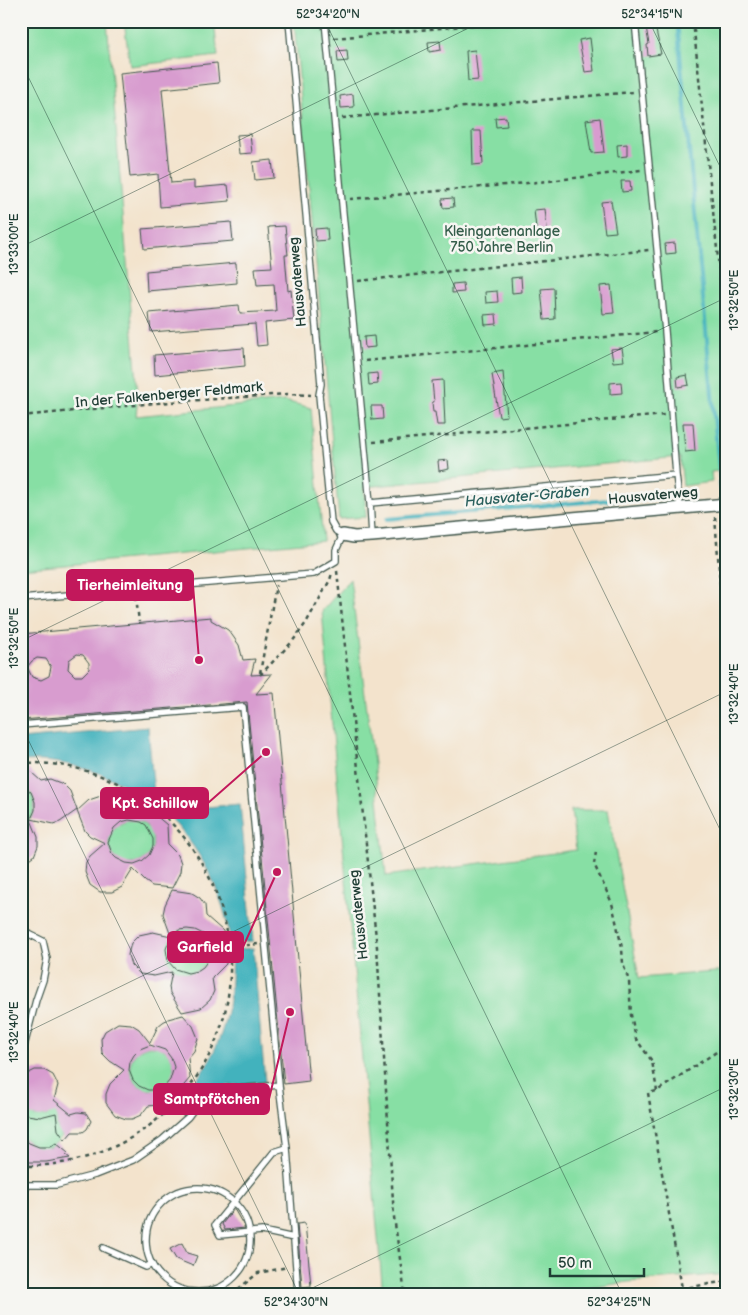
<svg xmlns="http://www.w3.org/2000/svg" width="748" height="1315" viewBox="0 0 748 1315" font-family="'Balsamiq Sans',sans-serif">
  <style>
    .green { fill: #87dfa4; stroke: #538e6c }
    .water { fill: #43b2bd; stroke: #317878 }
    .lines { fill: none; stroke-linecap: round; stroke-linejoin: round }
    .stream { stroke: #43b2bd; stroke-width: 4 }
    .building { fill: #d89ccf; fill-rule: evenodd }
    .service-casing { stroke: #3f564b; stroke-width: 8 }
    .minor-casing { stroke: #3f564b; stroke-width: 14 }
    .path { stroke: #3f564b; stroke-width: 2.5; stroke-dasharray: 4 4; stroke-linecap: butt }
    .service { stroke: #fff; stroke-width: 5.5 }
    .minor { stroke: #fff; stroke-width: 11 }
    .ticks { fill: none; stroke: #1f3d34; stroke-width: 1; stroke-opacity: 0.45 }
    .labels { text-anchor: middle; stroke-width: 5; stroke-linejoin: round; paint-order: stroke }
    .park-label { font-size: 14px; fill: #345d4a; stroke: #f6f6f2 }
    .street-label { font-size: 14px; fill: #1f3d34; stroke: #f6f6f2 }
    .water-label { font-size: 15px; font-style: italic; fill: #2a605d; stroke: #f6f6f2 }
    .leader { fill: none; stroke: #c2185b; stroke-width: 2 }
    .callout-dot { fill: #c2185b; stroke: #f6f6f2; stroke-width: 2 }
    .callout { fill: #c2185b; stroke: #c2185b; stroke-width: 2 }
    .callout-label { font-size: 15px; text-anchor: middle; font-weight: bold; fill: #fff }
    .neatline { fill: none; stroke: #1f3d34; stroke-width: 2 }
    .ticks-label { font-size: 12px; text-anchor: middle; fill: #1f3d34 }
  </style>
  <rect width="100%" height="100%" fill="#f6f6f2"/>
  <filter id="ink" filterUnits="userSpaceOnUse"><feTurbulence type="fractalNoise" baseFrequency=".02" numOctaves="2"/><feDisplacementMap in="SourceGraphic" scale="10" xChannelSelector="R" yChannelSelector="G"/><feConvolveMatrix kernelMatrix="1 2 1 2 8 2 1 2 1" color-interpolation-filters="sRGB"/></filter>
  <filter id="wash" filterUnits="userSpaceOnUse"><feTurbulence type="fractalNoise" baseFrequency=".0096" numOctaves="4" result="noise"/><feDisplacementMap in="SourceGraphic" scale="20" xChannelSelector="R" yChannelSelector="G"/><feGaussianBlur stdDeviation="1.12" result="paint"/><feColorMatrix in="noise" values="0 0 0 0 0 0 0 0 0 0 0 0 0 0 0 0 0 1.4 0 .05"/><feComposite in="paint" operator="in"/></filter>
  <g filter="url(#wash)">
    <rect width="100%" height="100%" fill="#f3e3cc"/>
    <path class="green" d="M21 21H107L138 395 136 416 285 401 311 408 323 541 21 569Z
      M124 21H214L218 56 130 66Z
      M294 21H725L727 32V470L711 472 712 482 683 486 680 457 364 487 366 517 339 519Z
      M727 523V618L721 524Z
      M350 579 376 779 386 876 576 850 571 810H608L639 978 727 971V1274L628 1282 551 1294H383L322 611Z
      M21 785C39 794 39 816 21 826Z
      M109 842a22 22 0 1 1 44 0a22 22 0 1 1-44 0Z
      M166 951a22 22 0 1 1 44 0a22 22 0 1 1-44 0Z
      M130 1068a22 22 0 1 1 44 0a22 22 0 1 1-44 0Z
      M57 1109V1126L62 1136C45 1163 8 1138 25 1112 37 1119 47 1118 57 1109Z"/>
    <path class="water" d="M148 727 155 805C118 776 69 758 21 761V739Z
      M240 804 253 941 231 943C223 891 201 848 163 811Z
      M253 948 265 1082 191 1089C197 1079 204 1070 210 1059 228 1026 233 988 231 950Z"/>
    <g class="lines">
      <path class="stream" d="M677 21 721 490
        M387 519 668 495"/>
    </g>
    <g id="blocks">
      <path class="building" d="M645 21H654L661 54 648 56 647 45 649 44Z
        M590 38 594 71 585 72 579 40Z
        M440 41 441 50 429 52 428 42Z
        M347 50 348 61 338 62 337 51Z
        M475 50 478 80 468 81 466 51Z
        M217 63 219 83 162 89 171 183 194 181V188L228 185 230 201 160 207 158 174 130 177 120 73Z
        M353 94 354 107 341 108 340 96Z
        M506 117 507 126 496 127 495 118Z
        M600 118 604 152 591 153 586 120Z
        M472 131H481L483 164 473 165Z
        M250 134 252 153 239 154 237 135Z
        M627 144V156L618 157 617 145Z
        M272 160 274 178 255 180 253 162Z
        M621 181H630L631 191 622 192Z
        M453 198 454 207 443 208 442 199Z
        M611 201 616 232 605 233 601 202Z
        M545 209 548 237 537 238 534 210Z
        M231 222 233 241 144 249 142 229Z
        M285 226 288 255H285L288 291 291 290 294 320 265 323 267 345 257 346 255 324 151 332 149 313 239 305 240 313 276 311 274 284 257 285 255 268 272 267 268 227Z
        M327 228 328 240 316 241 315 229Z
        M675 243 676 253 666 254 665 244Z
        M236 263 237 283 147 291 146 271Z
        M521 277 522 292 512 293 511 278Z
        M463 283 464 292 452 293V284Z
        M611 285 614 313 603 314 600 286Z
        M554 288 555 319 544 320 541 289Z
        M497 291 498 302 486 303 485 292Z
        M496 314 497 324 485 325 484 315Z
        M374 336 375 347 365 348 364 337Z
        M244 348 245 366 155 375 154 355Z
        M622 348 624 361 613 362 611 349Z
        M503 372 507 416 499 417 492 374Z
        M377 373 378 384 369 385 368 374Z
        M687 375 689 385 678 387 677 377Z
        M443 380 445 425H437L435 412H433L432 402H434L432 381Z
        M621 382 622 393 610 394V383Z
        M371 406H382L383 419 372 420Z
        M683 423H693L695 451 685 452Z
        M448 460 449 469 439 471 438 461Z
        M211 617V620L228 630 232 635 239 645 243 660 255 659 251 675 272 674 256 694 274 693 309 1081 284 1084 247 702 21 720V634ZM77 654 83 655 89 663V669L82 676H75L68 669 69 660ZM37 658 46 659 51 667 49 676 41 680 32 677 27 667 32 661Z
        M21 763 41 781 50 779 63 784 70 791 77 810 60 822 54 824 31 819 35 810V802L31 792 21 784Z
        M101 796 111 797 120 805 141 803 167 825 168 845 178 855 181 863 180 872 172 888 152 886 145 881 133 869 122 887 112 892H100L90 885 85 872 86 862 90 856 105 843 90 836 85 831 77 811 89 800ZM129 820 141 822 146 825 153 839V846L149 855 142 861 134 864 126 863 116 858 112 854 108 842 114 828 121 822Z
        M31 820 38 837V846L34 856 21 865V826Z
        M172 890 192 893 200 898 205 905 206 916 223 931 226 956V964L212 978 214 991 210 1000 201 1008 182 1012 170 993 169 987 172 972 154 976 140 974 131 965 128 955 131 943 139 935 153 932 171 936 163 914 165 905ZM187 929 195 930 203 934 209 944 210 952 208 960 203 967 197 971 188 973 175 969 168 961 166 949 171 936 179 930Z
        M183 1015 193 1026 198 1038 194 1051 188 1058 190 1078 168 1104 148 1106 141 1115 132 1119H126L115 1115 106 1103V1094L110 1084 124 1070 110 1061 102 1053 101 1039 105 1031 118 1023 131 1024 139 1029 150 1043 158 1026 163 1022 168 1019ZM150 1045 165 1050 171 1058 174 1067 170 1080 164 1087 155 1090H148L139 1086 133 1080 129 1070 130 1062 134 1055 140 1049Z
        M35 1070H44L53 1075 58 1085 54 1100 71 1114 78 1112 86 1113 91 1121 87 1129 83 1132H72L65 1140 58 1130 56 1113 40 1117 21 1114V1077Z
        M21 1136 29 1143 39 1147H50L56 1143 68 1153 66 1155 70 1158 46 1162H21Z
        M234 1209 245 1228 225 1230 222 1224Z
        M305 1223 311 1286 302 1287 297 1224Z
        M182 1243 187 1253 197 1256 193 1266 176 1259 170 1249Z"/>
    </g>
  </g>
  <g filter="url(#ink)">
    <use href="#blocks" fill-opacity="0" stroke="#3f564b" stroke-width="1"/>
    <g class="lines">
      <defs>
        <path id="service" d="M325 21 370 503
          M635 21 665 331 676 475
          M372 536 370 503 676 475 680 508
          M21 599 314 574 336 561V550L343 535 336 531 331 522 319 395 321 384 289 21
          M21 725 243 707 279 1085 287 1148 298 1294
          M21 933 29 934 43 941 47 959 43 980 36 1000 21 1058
          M184 1094 279 1085
          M287 1148 274 1152 215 1225 220 1235 262 1231 294 1238
          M21 1185H57L95 1175 133 1160 162 1140 188 1117 207 1091
          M146 1240a52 52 0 1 1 104 0a52 52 0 1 1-104 0Z
          M103 1248 146 1267 152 1264"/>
        <path id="minor" d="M343 535 354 537 372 536 727 504"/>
      </defs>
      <use href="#service" class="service-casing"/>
      <use href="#minor" class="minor-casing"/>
      <path class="path" d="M693 21 727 344
        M334 38 517 21
        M342 118 633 92
        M350 199 549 181 641 170
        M358 281 649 250
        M365 361 656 332
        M21 416 156 403 288 394 311 395
        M373 442 664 415
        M715 517 727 673
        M337 571 377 947 394 1217 405 1294
        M136 597 139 622
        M260 673 276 585
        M260 675 292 642 306 623 330 580 332 573
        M21 763C189 756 291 952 190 1086
        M596 852 594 864 612 903 622 948 623 964 629 981 631 1015 636 1039 652 1061 657 1091
        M230 947 258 944
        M21 1166C82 1167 137 1144 179 1099
        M232 1294 258 1273 288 1267
        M650 1294 727 1281
        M683 1294 648 1093 657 1091 727 1045"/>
      <use href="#service" class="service"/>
      <use href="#minor" class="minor"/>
    </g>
  </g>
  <path class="ticks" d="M325 21 727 844M649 21 727 181M21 62 622 1294M21 247 483 21M21 641 727 297M21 725 299 1294M21 1035 727 691M300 1294 727 1086"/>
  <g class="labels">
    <g class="park-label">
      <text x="502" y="236">Kleingartenanlage<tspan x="502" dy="16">750 Jahre Berlin</tspan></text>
    </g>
    <g class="street-label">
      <text transform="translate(297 282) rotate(-95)" y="5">Hausvaterweg</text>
      <text transform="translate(169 394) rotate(-5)" y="5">In der Falkenberger Feldmark</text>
      <text transform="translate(653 495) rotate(-5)" y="5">Hausvaterweg</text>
      <text transform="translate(358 915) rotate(-96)" y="5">Hausvaterweg</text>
    </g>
    <g class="water-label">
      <text transform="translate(527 496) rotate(-5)" y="5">Hausvater-Graben</text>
    </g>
  </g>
  <path class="leader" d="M199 660L193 585M266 752L208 803M277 872L243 947M290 1012L269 1099"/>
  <g class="callout-dot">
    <circle cx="199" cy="660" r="5"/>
    <circle cx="266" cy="752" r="5"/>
    <circle cx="277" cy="872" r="5"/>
    <circle cx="290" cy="1012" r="5"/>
  </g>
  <g class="callout">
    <rect x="67" y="570" width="126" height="30" rx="5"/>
    <rect x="101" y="788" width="107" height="30" rx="5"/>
    <rect x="168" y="932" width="75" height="30" rx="5"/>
    <rect x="154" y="1084" width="115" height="30" rx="5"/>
  </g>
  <g class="callout-label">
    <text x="130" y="590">Tierheimleitung</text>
    <text x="155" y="808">Kpt. Schillow</text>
    <text x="205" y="952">Garfield</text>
    <text x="212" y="1104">Samtpfötchen</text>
  </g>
  <rect width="748" height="1315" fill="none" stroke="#f6f6f2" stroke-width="55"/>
  <path d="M550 1268v8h94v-8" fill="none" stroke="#1f3d34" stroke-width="2.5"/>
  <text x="558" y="1268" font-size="15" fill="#1f3d34" stroke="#f6f6f2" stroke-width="4" paint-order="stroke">50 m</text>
  <rect x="28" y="28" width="692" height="1260" class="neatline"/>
  <g class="ticks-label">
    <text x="328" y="18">52°34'20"N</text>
    <text x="652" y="18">52°34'15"N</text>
    <text transform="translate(14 244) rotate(-90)" y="4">13°33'00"E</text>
    <text transform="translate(734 300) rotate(-90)" y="4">13°32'50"E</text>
    <text transform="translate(14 638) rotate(-90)" y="4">13°32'50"E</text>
    <text transform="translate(734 694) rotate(-90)" y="4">13°32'40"E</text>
    <text transform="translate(14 1032) rotate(-90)" y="4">13°32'40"E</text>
    <text transform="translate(734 1089) rotate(-90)" y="4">13°32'30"E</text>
    <text x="296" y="1306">52°34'30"N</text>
    <text x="619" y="1306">52°34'25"N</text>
  </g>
</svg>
